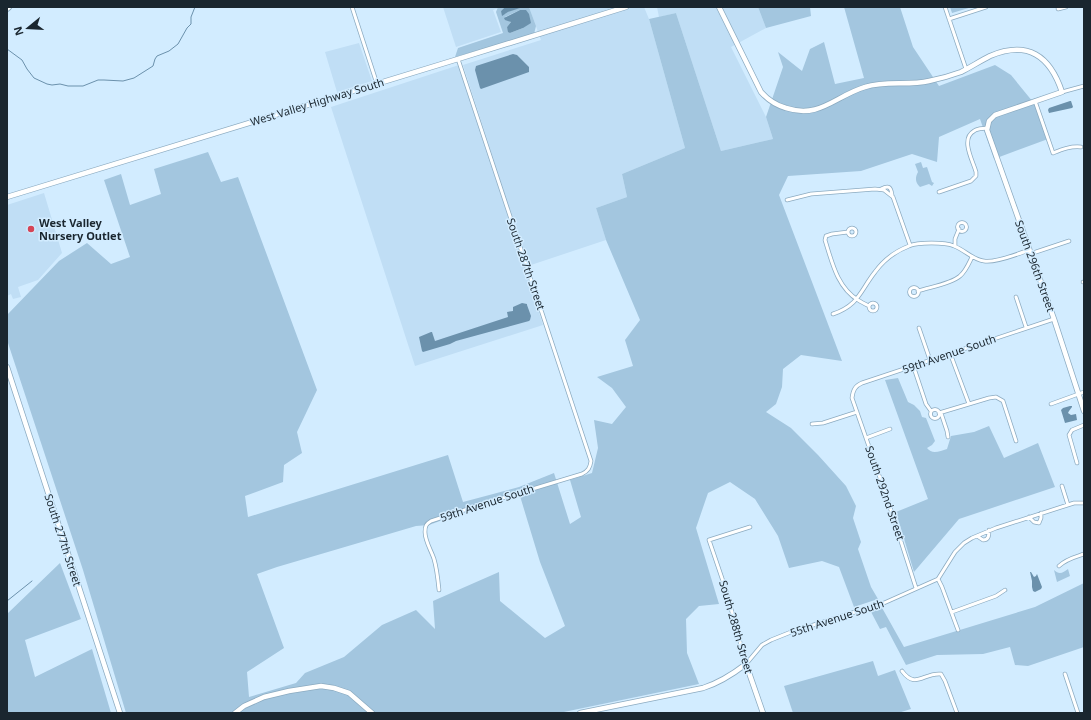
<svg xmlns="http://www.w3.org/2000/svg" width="1091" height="720" viewBox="0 0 1091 720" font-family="'Noto Sans',sans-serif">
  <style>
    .built { fill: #c0def5 }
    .green { fill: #a3c6df; fill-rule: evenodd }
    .water { fill: #6b91ac }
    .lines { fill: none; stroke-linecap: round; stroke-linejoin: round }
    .stream { stroke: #6b91ac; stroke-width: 1 }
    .street-casing { stroke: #8cabc1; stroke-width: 4.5 }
    .secondary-casing { stroke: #8cabc1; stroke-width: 6 }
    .highway-casing { stroke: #8cabc1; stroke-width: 8 }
    .street { stroke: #fff; stroke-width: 3 }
    .secondary { stroke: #fff; stroke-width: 4.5 }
    .highway { stroke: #fff; stroke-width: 6 }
    .poi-dot { fill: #d54456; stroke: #d2ecff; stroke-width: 1.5 }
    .labels { text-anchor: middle; stroke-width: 3; stroke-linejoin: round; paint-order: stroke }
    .street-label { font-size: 11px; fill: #1a262f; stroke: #d2ecff }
    .poi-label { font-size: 11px; font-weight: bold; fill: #1a262f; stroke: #d2ecff; text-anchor: start }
  </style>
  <rect width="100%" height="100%" fill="#d2ecff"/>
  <path class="built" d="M443 7H499V8L493 10 501 32 456 47Z
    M529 7H644L649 19 685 148 622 174 627 197 596 208 606 240 528 266 463 65 541 40Z
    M657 7H758L766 28 731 47 766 117 773 139 721 151 676 13 659 17Z
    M359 43 372 81 337 92 325 52Z
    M459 65 543 325 415 366 331 107Z
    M44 193 62 253 38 280 18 287 21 297 13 299 11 294 7 296V205Z"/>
  <path class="green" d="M498 7H505L501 11 505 14C511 9 521 7 529 7L536 26 534 34 455 57 458 48 503 33 496 12ZM520 10 523 28 510 33 507 27 511 22 505 17Z
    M758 7H810L811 16 766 28Z
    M844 7H900L913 47 939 86 995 65 1011 75 1033 102 1035 101 1048 139 994 159 980 119 939 137 937 162 912 154 861 171 788 176 779 195 842 361 801 355 783 369 782 387 776 404 766 412 791 428 818 455 846 486 856 506 853 518 861 542 858 549 871 587 878 599 854 607 839 567 822 561 789 568 778 536 755 499 730 482 708 493 696 528 719 604 699 606 686 619 687 653 699 684 559 713H126L83 570 7 340V315L59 261 87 243 111 264 130 257 104 180 121 174 130 205 161 194 154 169 208 152 221 182 238 177 317 390 297 432 302 453 284 465 283 482 245 496 248 517 448 455 463 502 519 487 554 473 570 524 581 517 570 480 592 473 598 448 594 420 612 424 626 407 612 388 597 377 633 366 625 340 640 320 606 240 596 208 627 197 622 174 685 148 649 19 676 13 721 151 773 139 766 117 783 67 778 52 802 71 810 49 824 42 835 84 864 78ZM520 496 540 562 565 626 545 638 500 601 499 572 433 601 435 629 416 610 382 625 344 657 305 673 296 683 249 697 247 672 284 648 257 574 277 567 416 526 429 525 489 503Z
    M950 7H972L952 13Z
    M921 162 923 168 927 167 932 182 934 183 932 186 929 184 920 187C915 183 915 177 918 172L915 164Z
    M898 378 908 402 914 405 920 411 922 417 926 418 935 441 932 445 927 448C932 455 940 451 947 449L951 436 974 432 989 426 1004 458 1038 443 1055 487 959 519 914 572 896 512 928 499 885 380Z
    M60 563 81 619 25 640 35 677 92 649 111 713H7V614Z
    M1068 569 1070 576 1057 582 1054 570C1059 575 1063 573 1068 569Z
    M1084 583V647L1028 666 1015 665 1010 647 983 654 937 655 906 665 886 627 880 629 870 610 881 606 904 647 1035 607Z
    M873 661 878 676 895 670 911 709 898 713H793L784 686Z"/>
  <path class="water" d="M505 7H523L508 12 502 16 501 11Z
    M520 10H526L529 14 531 23 523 28 510 33 508 32 507 27 511 22 505 20 504 18Z
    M513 54 517 55 529 67V72L481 89 480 88 475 70 476 66Z
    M1070 101H1071L1073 107 1072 108 1049 113 1048 110 1049 108Z
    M522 303 527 304V305L531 316 530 320 529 321 456 341 450 344 423 352 422 351 419 337 431 332H432L435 341 508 317 507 312 513 311V307Z
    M1070 406H1072V407L1069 411 1068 413 1071 415 1076 414 1077 420 1065 423 1061 410 1063 408Z
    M1030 572H1031L1034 577 1036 576 1037 574 1042 587 1041 589 1035 592 1033 591 1032 587V581Z"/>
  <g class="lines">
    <path class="stream" d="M7 49 22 60 27 69 34 78 47 84 52 85 60 84 68 86H83L98 80H104L123 81 134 78 153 66 155 59 157 56 169 51 178 44 187 28 191 24V17L195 7
      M7 601 32 581"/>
    <defs>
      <path id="street" d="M352 7 377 84
        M945 7 966 69
        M1058 9 1066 7
        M949 19 986 7
        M1062 92 1084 86
        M1035 101 1053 153C1063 149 1071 146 1081 147
        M881 189C889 185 891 187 892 195
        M939 192 971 181 976 176V172C973 161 960 139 974 131 978 128 983 129 987 128
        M787 200 811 194 875 189 884 190 893 197 910 245
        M957.5 227a4.5 4.5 0 1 1 9 0a4.5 4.5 0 1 1-9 0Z
        M848 232a4 4 0 1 1 8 0a4 4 0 1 1-8 0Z
        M848 232 832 234 826 236 825 240C832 262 837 287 858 300 861 302 865 304 869 306
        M955 246V239L959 229
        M1030 254 1069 241
        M1083 282H1084
        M909.5 292a4.5 4.5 0 1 1 9 0a4.5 4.5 0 1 1-9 0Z
        M918 291C930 287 951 284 960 276 966 271 969 263 972 257
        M1016 297 1026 327
        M869 307a4 4 0 1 1 8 0a4 4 0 1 1-8 0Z
        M833 314C859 305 860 291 875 272 883 261 896 251 909 246 918 242 945 242 954 246 965 250 973 260 984 261 996 263 1018 254 1029 250
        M919 328 930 360
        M950 353 969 404
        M913 365 926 404 931 411
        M1051 404 1084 392
        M930.5 414a4.5 4.5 0 1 1 9 0a4.5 4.5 0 1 1-9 0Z
        M939 413 989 398 996 397 1003 401 1016 441
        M941 413 947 431 948 437
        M812 424 823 423 857 412
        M866 438 890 429
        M1077 463 1069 435 1072 430 1084 425
        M1062 486 1068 505
        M1029 517 1034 522 1039 523 1041 518V513
        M977 536 983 540C989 540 989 535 989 530
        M1059 566C1066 559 1075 557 1084 554
        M938 579 942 587 958 630
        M916 588 887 498 852 398C853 390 855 386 862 383L1054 319
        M439 590C438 580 437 569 434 559 431 550 425 541 425 532 425 526 426 524 431 521L486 503 582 474C588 471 590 468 591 461L458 59
        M952 612 996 596 1005 590
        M746 664 762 645 771 640 791 632 884 603 938 579 955 552 964 543 972 538 996 528 1074 503H1083
        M746 664 726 590 709 540 750 527
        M902 671C916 690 924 672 941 674L945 681 957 713
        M1065 674 1078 713"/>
      <path id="secondary" d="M719 7 761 92C768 100 775 105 786 108 820 119 835 96 865 87 886 80 908 86 929 81 939 79 950 76 961 72 971 67 980 61 990 56 1028 40 1050 56 1062 92L995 115 989 121 987 130 1054 319 1084 411
        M7 197 458 59 626 7
        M7 367 120 713
        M235 713 244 706 264 697 289 691 321 686 334 688 349 693 372 713
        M580 713 703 688C719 683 733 674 746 664L763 713"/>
      <path id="highway" d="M7 8 8 7"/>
    </defs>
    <use href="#street" class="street-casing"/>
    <use href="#secondary" class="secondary-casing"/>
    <use href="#highway" class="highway-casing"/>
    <use href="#street" class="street"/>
    <use href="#secondary" class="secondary"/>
    <use href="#highway" class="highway"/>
  </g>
  <circle class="poi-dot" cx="31" cy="229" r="4"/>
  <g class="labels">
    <g class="street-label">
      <text transform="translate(317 102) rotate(-17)" y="4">West Valley Highway South</text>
      <text transform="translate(526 264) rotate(71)" y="4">South 287th Street</text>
      <text transform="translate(1035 266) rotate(70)" y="4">South 296th Street</text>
      <text transform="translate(949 354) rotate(-19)" y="4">59th Avenue South</text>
      <text transform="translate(885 493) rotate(71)" y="4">South 292nd Street</text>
      <text transform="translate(487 503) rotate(-18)" y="4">59th Avenue South</text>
      <text transform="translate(63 540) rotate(72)" y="4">South 277th Street</text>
      <text transform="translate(837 618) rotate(-18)" y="4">55th Avenue South</text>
      <text transform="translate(736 627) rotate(74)" y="4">South 288th Street</text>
    </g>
    <g class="poi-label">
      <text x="39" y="227">West Valley<tspan x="39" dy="13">Nursery Outlet</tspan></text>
    </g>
  </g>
  <rect width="1091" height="720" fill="none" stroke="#1a262f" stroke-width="16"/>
  <g transform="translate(28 28) rotate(252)" stroke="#d2ecff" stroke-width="3" paint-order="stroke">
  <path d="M0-3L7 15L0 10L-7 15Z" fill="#1a262f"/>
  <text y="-6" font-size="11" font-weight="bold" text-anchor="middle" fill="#1a262f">N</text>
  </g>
</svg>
